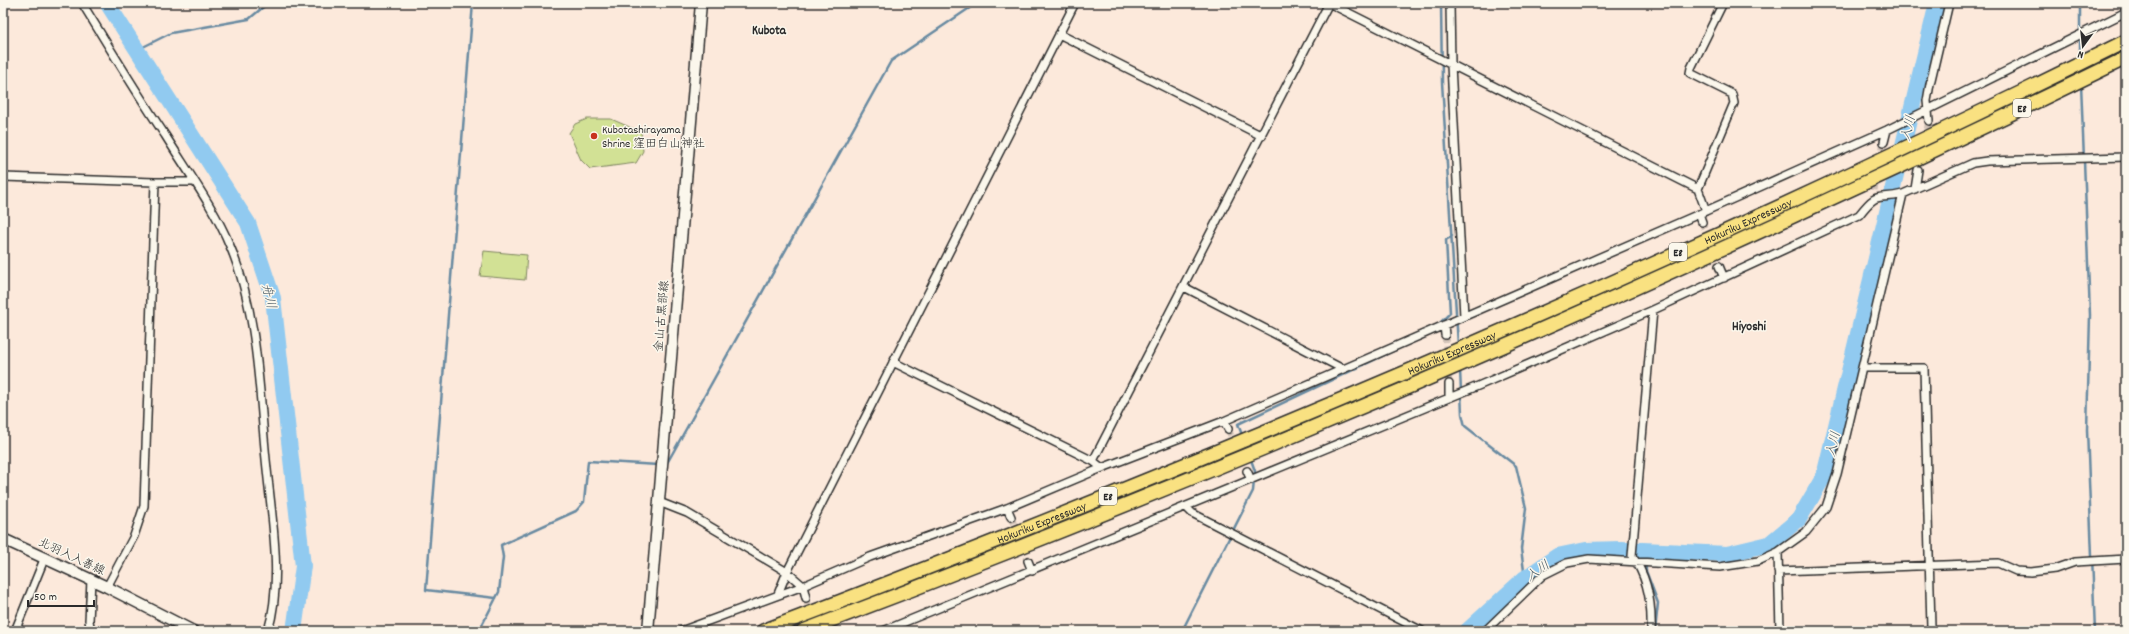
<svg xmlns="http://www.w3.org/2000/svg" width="2129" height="634" viewBox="0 0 2129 634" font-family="Dekko,'Klee One',sans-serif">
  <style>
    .green { fill: #d2e195; stroke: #7e8660 }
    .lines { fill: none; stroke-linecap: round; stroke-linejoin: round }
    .stream { stroke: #688aa1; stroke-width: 2.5 }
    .river { stroke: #91caf0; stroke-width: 16 }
    .minor-tunnel { stroke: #d2c3b8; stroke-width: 7; stroke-dasharray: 7 3.5; stroke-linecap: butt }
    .minor-casing { stroke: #2b2b2b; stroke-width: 10 }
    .secondary-casing { stroke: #2b2b2b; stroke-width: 13 }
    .motorway-casing { stroke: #2b2b2b; stroke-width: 16 }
    .minor { stroke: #fbf7ec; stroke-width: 7 }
    .secondary { stroke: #fbf7ec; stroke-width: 10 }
    .motorway { stroke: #f9e181; stroke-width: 13 }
    .poi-dot { fill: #c8321e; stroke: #fbf7ec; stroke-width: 1.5 }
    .labels { text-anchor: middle; stroke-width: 3; stroke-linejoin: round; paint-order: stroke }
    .shield { fill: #fbf7ec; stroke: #696865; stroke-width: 1 }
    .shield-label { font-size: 11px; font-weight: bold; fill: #2b2b2b }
    .poi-label { font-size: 12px; fill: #2b2b2b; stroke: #fbf7ec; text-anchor: start }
    .street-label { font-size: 12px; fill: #2b2b2b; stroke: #fbf7ec }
    .neighbourhood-label { font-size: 13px; font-weight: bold; fill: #2b2b2b; stroke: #fbf7ec }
    .water-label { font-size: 13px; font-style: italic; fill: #4a5b66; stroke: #fbf7ec }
  </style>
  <rect width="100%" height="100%" fill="#fce9db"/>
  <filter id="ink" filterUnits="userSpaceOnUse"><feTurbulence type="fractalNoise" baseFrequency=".025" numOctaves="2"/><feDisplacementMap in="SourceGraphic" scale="8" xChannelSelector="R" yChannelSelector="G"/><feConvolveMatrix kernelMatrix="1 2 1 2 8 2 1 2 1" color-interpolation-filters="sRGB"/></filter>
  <g filter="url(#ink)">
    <path class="green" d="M587 119H611L641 132 643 151 636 163 590 169 581 160 569 133 575 124Z
      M484 251 527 255 525 280 480 276Z"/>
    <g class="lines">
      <path class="stream" d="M473 3 426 590 496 598
        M1441 3 1442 82 1458 345
        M2080 3V58
        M139 49 171 33 249 19 268 3
        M2081 83 2090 315 2087 430 2095 631
        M1438 325 1450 313 1446 240 1452 236
        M1460 370 1462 414 1465 426 1516 466 1526 508 1521 549 1525 578
        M1242 435 1238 424 1427 335
        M666 465 891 61 977 3
        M1645 549 1646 571 1658 603 1655 631
        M479 631 499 592 503 557 501 545 576 511 584 502 588 461 659 465
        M1182 631 1253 491 1255 471 1250 457"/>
      <path class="river" d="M107 3 248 223 273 298 303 566 294 631
        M1467 631 1525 578 1557 556 1586 550 1621 549 1727 554 1769 544 1799 519 1824 476 1937 3"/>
      <path class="minor-tunnel" d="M1918 170 1929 121
        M1874 190 1884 142
        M1702 222 1719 266
        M1445 335 1449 384
        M1228 429 1247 471
        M1011 517 1028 561
        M806 598 810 615"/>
      <defs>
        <path id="minor" d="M82 3C109 47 136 92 165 135 186 169 215 209 230 246 259 314 259 396 267 469 272 520 283 581 268 631
          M1329 3 1698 189 1706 211
          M1450 3 1451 65 1464 316
          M1059 34 1262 136
          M1929 121 1927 101 1930 84 1949 3
          M1884 142 1887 130
          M3 177 155 182H195
          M1698 189 1734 103 1732 94 1690 73 1691 68 1723 3
          M1915 189 1918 170
          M1699 214 1702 222
          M1719 266 1724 278
          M1184 287 1343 369
          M1444 325 1445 335
          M893 362 1093 461
          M1863 368H1924L1931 627 1928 631
          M1449 384V398
          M1224 421 1228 429
          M1102 468 1093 461 1329 3
          M1247 471 1251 480
          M659 502 687 513 787 572 803 586 806 598
          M1186 507 1192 513 1422 631
          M1007 508 1011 517
          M1778 552 1780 631
          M1028 561 1032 571
          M1778 571 1998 563 2016 571 2031 572 2055 569 2075 562 2126 559
          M91 580 89 621 91 631
          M107 587 134 536 144 506 155 182
          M778 594 787 572 1075 3
          M15 631 45 557
          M681 631 803 586 870 557 1007 508 1102 468 1224 421 1699 214 1887 130 2126 12
          M883 631 1478 386 1653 310 1859 215C1879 189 1877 201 1903 194
          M1485 631 1543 575 1567 563 1589 559 1720 567 1758 561 1778 552 1806 532 1826 507 1837 474 1903 194 1973 163 1987 161 2126 157
          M1651 631C1652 605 1648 577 1632 556L1653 310"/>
        <path id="secondary" d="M3 539 107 587 193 631
          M648 631 701 3"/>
        <g id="motorway">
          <path id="s1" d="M763 631C1226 455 1683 261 2126 41"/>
          <path d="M803 631C1253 461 1695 269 2126 58"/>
        </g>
      </defs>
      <use href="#minor" class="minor-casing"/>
      <use href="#secondary" class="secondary-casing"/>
      <use href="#motorway" class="motorway-casing"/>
      <use href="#minor" class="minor"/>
      <use href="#secondary" class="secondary"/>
      <use href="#motorway" class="motorway"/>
    </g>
  </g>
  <circle class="poi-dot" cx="594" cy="136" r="4"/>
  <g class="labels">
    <g class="shield">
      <rect x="2013" y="99" width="18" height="18" rx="3"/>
      <rect x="1669" y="243" width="18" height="18" rx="3"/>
      <rect x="1099" y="487" width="18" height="18" rx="3"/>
    </g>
    <g class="shield-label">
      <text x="2022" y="112">E8</text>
      <text x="1678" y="256">E8</text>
      <text x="1108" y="500">E8</text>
    </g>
    <g class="poi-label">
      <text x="602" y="133">Kubotashirayama<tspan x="602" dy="14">Shrine 窪田白山神社</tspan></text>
    </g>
    <g class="street-label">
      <text dy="4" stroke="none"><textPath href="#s1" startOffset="1067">Hokuriku Expressway</textPath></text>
      <text transform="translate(661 316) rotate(-85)" y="4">金山古黒部線</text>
      <text dy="4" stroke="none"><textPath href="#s1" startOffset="743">Hokuriku Expressway</textPath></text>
      <text dy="4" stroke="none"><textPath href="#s1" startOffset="299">Hokuriku Expressway</textPath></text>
      <text transform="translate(72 556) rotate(25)" y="4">北羽入入善線</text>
    </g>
    <g class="neighbourhood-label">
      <text x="769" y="34">Kubota</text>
      <text x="1749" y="330">Hiyoshi</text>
    </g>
    <g class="water-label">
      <text transform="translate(1907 128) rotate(-77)" y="5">入川</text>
      <text transform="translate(270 296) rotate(77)" y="5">舟川</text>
      <text transform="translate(1832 444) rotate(-77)" y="5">入川</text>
      <text transform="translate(1537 570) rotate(-35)" y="5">入川</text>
    </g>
  </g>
  <rect width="2129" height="634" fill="none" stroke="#fbf7ec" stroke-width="16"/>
  <rect x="8" y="8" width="2113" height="618" fill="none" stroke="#2b2b2b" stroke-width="1.5" filter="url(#ink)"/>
  <g transform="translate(2083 46) rotate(195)" stroke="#fbf7ec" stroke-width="3" paint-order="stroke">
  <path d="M0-3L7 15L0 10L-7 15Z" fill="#2b2b2b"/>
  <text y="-6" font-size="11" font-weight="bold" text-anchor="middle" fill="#2b2b2b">N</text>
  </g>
  <path d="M28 600v6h66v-6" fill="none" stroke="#2b2b2b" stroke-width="2"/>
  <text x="34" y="600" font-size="12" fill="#2b2b2b" stroke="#fbf7ec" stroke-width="3" paint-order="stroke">50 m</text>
</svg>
